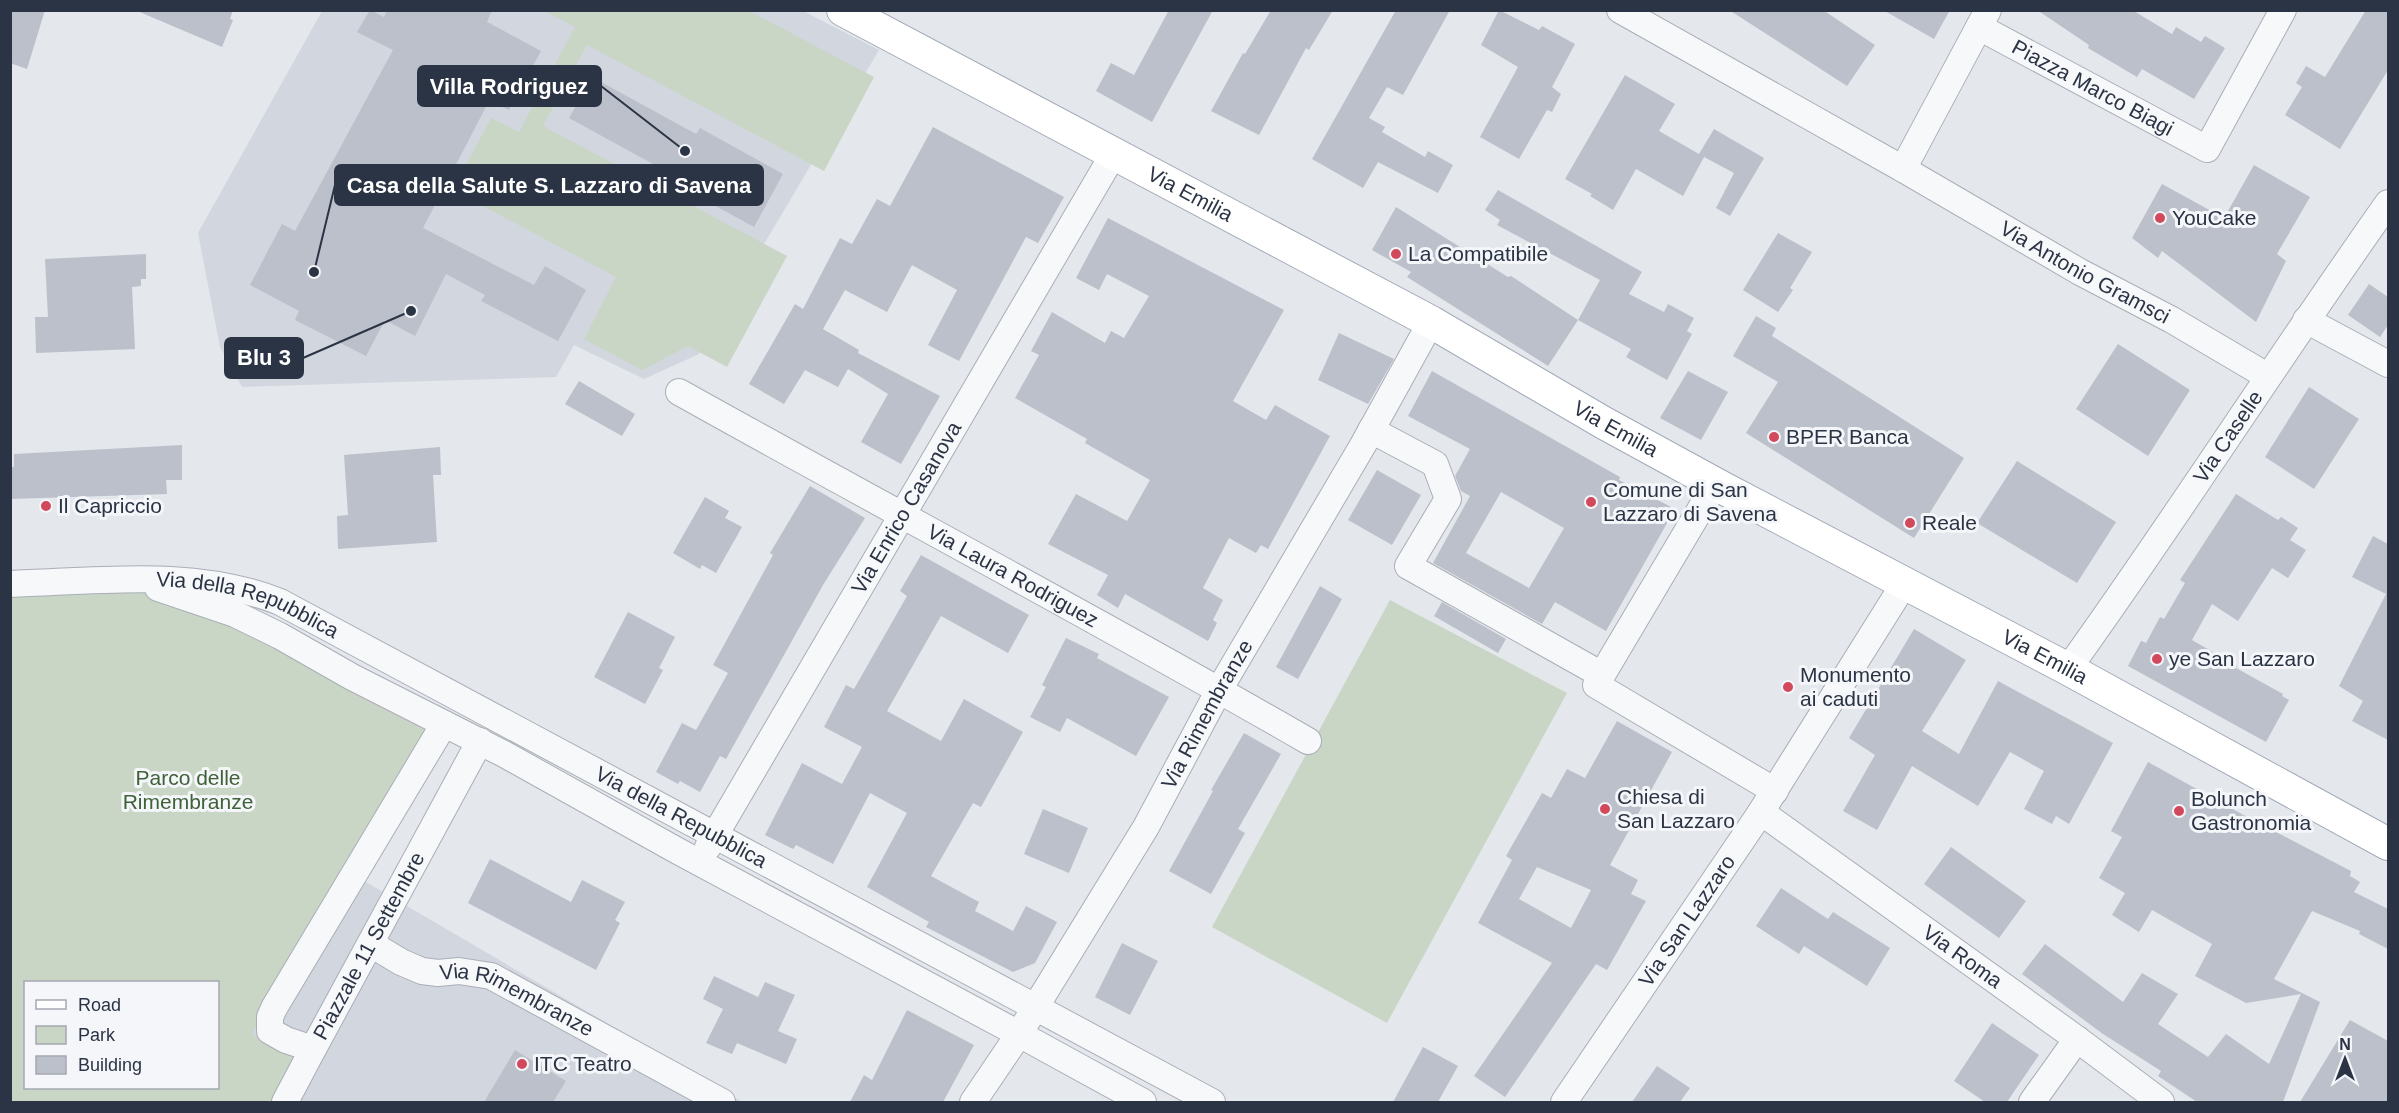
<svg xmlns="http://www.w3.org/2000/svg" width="2399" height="1113" viewBox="0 0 2399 1113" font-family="Helvetica,sans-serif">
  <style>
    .built { fill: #d2d6de }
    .green { fill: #c9d6c5; fill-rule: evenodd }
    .building { fill: #bbc0ca; fill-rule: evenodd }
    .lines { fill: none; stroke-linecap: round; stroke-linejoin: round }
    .minor-casing { stroke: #a9aeb7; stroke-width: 28 }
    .major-casing { stroke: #a3abb8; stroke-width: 34 }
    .minor { stroke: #f7f8fa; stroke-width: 26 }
    .major { stroke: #fff; stroke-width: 32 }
    .poi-dot { fill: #d1495b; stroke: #f4f6f9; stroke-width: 2 }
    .labels { text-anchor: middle; stroke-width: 6; stroke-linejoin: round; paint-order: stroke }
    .street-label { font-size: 21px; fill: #2b3445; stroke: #f4f6f9 }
    .poi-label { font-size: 21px; fill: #2b3445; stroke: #f4f6f9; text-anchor: start }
    .park-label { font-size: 21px; fill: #3f6138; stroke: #f4f6f9 }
    .leader { fill: none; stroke: #2b3445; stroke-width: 2 }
    .callout-dot { fill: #2b3445; stroke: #f4f6f9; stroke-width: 2 }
    .callout { fill: #2b3445; stroke: #2b3445; stroke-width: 2 }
    .callout-label { font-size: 22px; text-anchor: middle; font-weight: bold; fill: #fff }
  </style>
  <rect width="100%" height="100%" fill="#e4e7ec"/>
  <path class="built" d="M322 11H803L879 50 699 354 644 379 574 345 556 377 242 387 220 347 198 233Z
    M323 857 742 1102H166L218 1088Z"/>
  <path class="green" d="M544 11H749L874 77 824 171 587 45 543 126 787 256 727 367 688 346 642 370 584 339 616 277 453 190 491 118 519 132 575 27Z
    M135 580 436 720 252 1034 311 1058 289 1102H11L10 583ZM26 982H218V1088H26Z
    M1390 600 1567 693 1387 1023 1212 927Z"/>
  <path class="building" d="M10 10H45L27 69 10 63Z
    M135 10H233L230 19 233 20 222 47Z
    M370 10 384 17 387 10H492L487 22 541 51 509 110 489 101 423 228 534 285 545 266 586 290 558 341 481 301 485 295 446 274 415 336 385 320 366 356 295 320 299 311 250 285 282 224 295 231 393 50 357 32Z
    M1169 10H1213L1152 122 1096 91 1111 63 1134 75Z
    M1271 10H1333L1309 50 1306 48 1259 135 1211 111 1243 53 1245 54Z
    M1396 10H1450L1403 95 1387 87 1369 118 1385 127 1382 132 1425 157 1428 151 1453 165 1438 193 1378 162 1363 188 1312 159Z
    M1499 10 1539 30 1542 26 1575 44 1552 87 1561 94 1552 112 1547 110 1519 159 1480 137 1518 67 1481 45Z
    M1729 10H1823L1875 45 1847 86Z
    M1883 10H1950L1934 39Z
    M2037 10H2132L2172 34 2176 27 2201 42 2205 36 2225 48 2194 99 2142 69 2137 77 2088 48 2089 45Z
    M2366 10H2388V70L2340 149 2285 115 2302 87 2296 83 2306 66 2325 77Z
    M1625 75 1675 104 1659 131 1699 154 1714 129 1764 158 1730 216 1716 208 1734 173 1704 157 1683 196 1636 169 1613 210 1590 196 1592 194 1565 179Z
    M592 77 696 134 700 128 783 174 754 227 670 181 673 175 569 118Z
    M933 127 1064 197 1038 243 1026 237 959 361 928 345 957 290 912 265 887 312 845 290 823 329 859 350 858 353 940 396 901 464 861 442 888 394 848 369 838 387 805 370 784 404 749 384 795 304 803 309 840 238 852 244 877 199 890 206Z
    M2254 165 2310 197 2277 254 2286 261 2256 322 2162 251 2158 258 2132 238 2162 184 2224 218Z
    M1498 190 1642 272 1629 294 1664 312 1668 304 1694 318 1687 331 1692 334 1667 380 1626 357 1631 349 1578 320 1600 280 1497 225 1500 220 1485 210Z
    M1396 207 1508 277 1511 276 1578 320 1548 366 1407 277 1411 272 1372 250Z
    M1108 218 1284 310 1233 401 1266 420 1275 405 1330 436 1268 549 1261 545 1256 553 1229 538 1203 588 1223 600 1213 620 1217 623 1208 641 1125 594 1118 608 1097 595 1108 575 1048 544 1076 494 1127 521 1150 480 1085 443 1087 439 1015 398 1039 355 1031 351 1052 312 1105 343 1111 331 1124 338 1149 296 1107 274 1099 290 1076 278Z
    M1778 233 1812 252 1790 288 1793 290 1778 312 1743 290Z
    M146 254V279H141V286L132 287 135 349 36 353 35 317H48L45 259Z
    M2369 284 2388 297V325L2380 337 2348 315Z
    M1756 316 1776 328 1772 336 1964 458 1914 538 1746 433 1778 382 1733 356Z
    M1339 333 1394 359 1368 404 1318 380Z
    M2118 344 2190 390 2148 456 2076 409Z
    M1432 371 1620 477 1619 480 1675 509 1606 631 1555 602 1542 624 1433 563 1470 496 1461 491 1455 476 1470 449 1408 416ZM1501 492 1564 528 1529 588 1466 553Z
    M1688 371 1728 392 1701 440 1660 418Z
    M579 381 635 414 622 436 565 404Z
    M2309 387 2359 419 2314 489 2265 457Z
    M182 445V480H166L167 494 10 499V467H14V454Z
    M440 447 441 475H433L437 542 338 549 337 516 348 515 344 455Z
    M2017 461 2116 522 2077 583 1977 523Z
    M1377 470 1421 495 1392 545 1348 520Z
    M810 486 865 518 823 585 726 759 720 756 700 792 680 781 678 784 656 772 682 723 696 730 728 673 713 665 773 555 770 553Z
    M2236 494 2278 520 2281 517 2298 528 2290 540 2306 550 2288 578 2272 568 2238 621 2212 604 2192 640 2237 666 2236 668 2283 694 2282 696 2289 700 2266 742 2128 666 2141 641 2146 643 2160 617 2164 619 2185 583 2180 580Z
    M705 497 729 511 725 518 742 527 716 573 702 565 700 569 673 553Z
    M2373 536 2388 544V740L2352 721 2363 701 2339 686 2386 594 2352 577Z
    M921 555 1029 615 1008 653 941 616 887 711 941 741 964 699 1023 732 981 807 973 803 931 876 979 902 975 911 1013 931 1026 906 1057 922 1035 963 1013 972 926 927 929 922 867 887 907 813 870 793 833 864 796 845 793 849 765 835 802 763 842 784 862 747 824 727 846 685 854 689 907 596 900 591Z
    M1320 586 1342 599 1298 679 1276 667Z
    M1442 602 1506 639 1498 653 1434 616Z
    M628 612 675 637 659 668 663 670 645 704 594 677Z
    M1914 629 1966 660 1922 731 1959 754 1998 681 2113 743 2069 824 2056 816 2052 824 2024 809 2044 771 2010 752 1978 806 1912 766 1877 830 1843 811 1875 755 1849 738Z
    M1066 638 1099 654 1097 658 1169 697 1136 756 1067 718 1060 732 1030 717 1046 687 1042 685Z
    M1617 721 1672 752 1610 865 1638 880 1631 894 1646 901 1607 970 1596 964 1505 1097 1474 1076 1552 963 1478 923 1512 860 1506 856 1542 793 1551 798 1567 769 1585 778ZM1537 867 1591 890 1571 928 1519 899Z
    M1244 733 1281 754 1238 829 1245 833 1211 894 1169 871 1213 791 1211 790Z
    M2148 762 2249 818 2351 871 2350 876 2360 882 2354 892 2388 909V949L2359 934 2360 931 2312 911 2274 979 2320 1002 2283 1102H2197L2158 1076 2161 1071 2103 1034 2022 974 2045 944 2123 1002 2142 973 2178 994 2158 1024 2208 1057 2226 1034 2269 1064 2301 994 2246 1003 2195 976 2212 944 2152 910 2139 932 2112 915 2125 893 2099 878 2122 837 2111 831Z
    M1043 809 1088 828 1069 873 1024 854Z
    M1951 847 2026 901 1999 938 1924 884Z
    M490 859 571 902 582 880 625 902 615 920 620 923 596 970 468 903Z
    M1781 888 1828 919 1833 912 1890 948 1867 986 1804 946 1799 954 1756 926Z
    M1122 943 1158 961 1130 1015 1095 997Z
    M714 976 758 997 765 982 795 995 778 1031 797 1039 786 1064 737 1043 732 1054 706 1043 723 1009 703 999Z
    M907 1010 974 1045 943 1102H850L864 1075 872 1080Z
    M2350 1020 2388 1041V1102H2300Z
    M1992 1023 2039 1055 2007 1102H1985L1954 1081Z
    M1423 1047 1458 1066 1438 1102H1393Z
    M515 1050 566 1081 553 1102H484Z
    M1657 1066 1690 1088 1680 1102H1632Z"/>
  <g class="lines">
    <defs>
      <g id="minor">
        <path id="s1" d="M1620 10 1903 169 2080 272 2172 320 2267 376"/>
        <path id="s2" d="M1979 27 2207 149 2283 10"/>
        <path d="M1903 169 1988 10"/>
        <path d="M2306 320 2388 364"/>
        <path id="s3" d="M679 392C888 509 1100 621 1308 741"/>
        <path d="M1371 430 1435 464 1448 499 1408 566 1602 675"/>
        <path d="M1716 483 1596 685 1775 791"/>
        <path id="s4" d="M10 584C100 581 196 568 280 602L1212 1102"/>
        <path d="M158 588 235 614 280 636 352 677 504 754 676 850 1019 1034 1143 1102"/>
        <path id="s5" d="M2068 669C2178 516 2279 357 2388 203"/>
        <path id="s6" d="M444 724 274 1008 270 1017V1031L286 1040 313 1049 480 741"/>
        <path id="s7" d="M1761 812 2077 1039 2161 1102"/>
        <path id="s8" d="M708 847 1114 153"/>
        <path id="s9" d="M371 944 401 962 422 971 438 973 459 971 491 976 722 1102"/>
        <path d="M285 1102 313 1049"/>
        <path id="s10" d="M973 1102 1019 1034 1146 827 1219 690 1363 445 1431 322"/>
        <path id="s11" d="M1564 1102 1761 812 1904 584"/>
        <path d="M2032 1102 2077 1039"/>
      </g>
      <g id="major">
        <path id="s12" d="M843 10 1431 322 1604 423 1723 488 2068 669 2388 844"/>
      </g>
    </defs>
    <use href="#minor" class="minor-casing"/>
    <use href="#major" class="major-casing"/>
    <use href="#minor" class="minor"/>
    <use href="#major" class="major"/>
  </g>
  <g class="poi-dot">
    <circle cx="2160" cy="218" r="6"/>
    <circle cx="1396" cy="254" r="6"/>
    <circle cx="1774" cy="437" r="6"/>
    <circle cx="1591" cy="502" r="6"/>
    <circle cx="46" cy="506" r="6"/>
    <circle cx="1910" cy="523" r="6"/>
    <circle cx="2157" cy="659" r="6"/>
    <circle cx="1788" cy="687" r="6"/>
    <circle cx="1605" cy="809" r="6"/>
    <circle cx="2179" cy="811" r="6"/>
    <circle cx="522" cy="1064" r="6"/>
  </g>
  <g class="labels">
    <g class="street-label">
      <text dy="7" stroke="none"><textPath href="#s2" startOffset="129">Piazza Marco Biagi</textPath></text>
      <text dy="7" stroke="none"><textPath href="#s12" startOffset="393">Via Emilia</textPath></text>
      <text dy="7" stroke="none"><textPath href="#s1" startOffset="534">Via Antonio Gramsci</textPath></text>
      <text dy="7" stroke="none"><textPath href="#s12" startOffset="879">Via Emilia</textPath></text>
      <text dy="7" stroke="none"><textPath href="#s5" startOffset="282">Via Caselle</textPath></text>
      <text dy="7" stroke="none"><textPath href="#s8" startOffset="393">Via Enrico Casanova</textPath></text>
      <text dy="7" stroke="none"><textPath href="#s3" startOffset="381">Via Laura Rodriguez</textPath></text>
      <text dy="7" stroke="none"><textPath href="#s4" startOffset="242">Via della Repubblica</textPath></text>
      <text dy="7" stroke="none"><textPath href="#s12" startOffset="1365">Via Emilia</textPath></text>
      <text dy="7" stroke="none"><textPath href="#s10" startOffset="453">Via Rimembranze</textPath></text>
      <text dy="7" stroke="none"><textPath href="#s4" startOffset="728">Via della Repubblica</textPath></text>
      <text dy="7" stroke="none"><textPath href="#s11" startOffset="219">Via San Lazzaro</textPath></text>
      <text dy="7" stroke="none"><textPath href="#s6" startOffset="519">Piazzale 11 Settembre</textPath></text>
      <text dy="7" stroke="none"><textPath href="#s7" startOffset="248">Via Roma</textPath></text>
      <text dy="7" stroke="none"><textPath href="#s9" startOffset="159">Via Rimembranze</textPath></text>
    </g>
    <g class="poi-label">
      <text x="2172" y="225">YouCake</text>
      <text x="1408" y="261">La Compatibile</text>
      <text x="1786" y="444">BPER Banca</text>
      <text x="1603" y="497">Comune di San<tspan x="1603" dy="24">Lazzaro di Savena</tspan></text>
      <text x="58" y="513">Il Capriccio</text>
      <text x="1922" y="530">Reale</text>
      <text x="2169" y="666">ye San Lazzaro</text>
      <text x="1800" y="682">Monumento<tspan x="1800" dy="24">ai caduti</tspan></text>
      <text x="1617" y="804">Chiesa di<tspan x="1617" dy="24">San Lazzaro</tspan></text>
      <text x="2191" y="806">Bolunch<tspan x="2191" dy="24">Gastronomia</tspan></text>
      <text x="534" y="1071">ITC Teatro</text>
    </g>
    <g class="park-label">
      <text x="188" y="785">Parco delle<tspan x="188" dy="24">Rimembranze</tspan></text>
    </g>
  </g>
  <path class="leader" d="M685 151L601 86M314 272L335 185M411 311L303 358"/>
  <g class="callout-dot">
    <circle cx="685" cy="151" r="6"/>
    <circle cx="314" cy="272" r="6"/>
    <circle cx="411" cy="311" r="6"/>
  </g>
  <g class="callout">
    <rect x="418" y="66" width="183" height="40" rx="6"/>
    <rect x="335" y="165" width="428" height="40" rx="6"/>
    <rect x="225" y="338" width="78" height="40" rx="6"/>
  </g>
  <g class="callout-label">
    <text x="509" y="94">Villa Rodriguez</text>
    <text x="549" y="193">Casa della Salute S. Lazzaro di Savena</text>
    <text x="264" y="365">Blu 3</text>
  </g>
  <rect width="2399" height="1113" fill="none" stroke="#2b3445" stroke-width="24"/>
  <rect x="24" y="981" width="195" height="108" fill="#f4f6f9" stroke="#a4a8b1" stroke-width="1.5"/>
  <rect x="36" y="1000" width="30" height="9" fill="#ffffff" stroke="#a4a8b1" stroke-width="1.5"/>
  <text x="78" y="1011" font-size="18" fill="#2b3445">Road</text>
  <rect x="36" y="1026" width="30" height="18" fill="#c9d6c5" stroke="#a4a8b1" stroke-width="1.5"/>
  <text x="78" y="1041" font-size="18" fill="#2b3445">Park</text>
  <rect x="36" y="1056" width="30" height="18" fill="#bbc0ca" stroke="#a4a8b1" stroke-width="1.5"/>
  <text x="78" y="1071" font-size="18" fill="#2b3445">Building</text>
  <g transform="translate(2345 1059)" stroke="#f4f6f9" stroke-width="4.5" paint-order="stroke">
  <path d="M0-4.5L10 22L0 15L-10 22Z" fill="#2b3445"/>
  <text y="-9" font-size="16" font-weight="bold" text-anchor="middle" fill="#2b3445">N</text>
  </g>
</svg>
